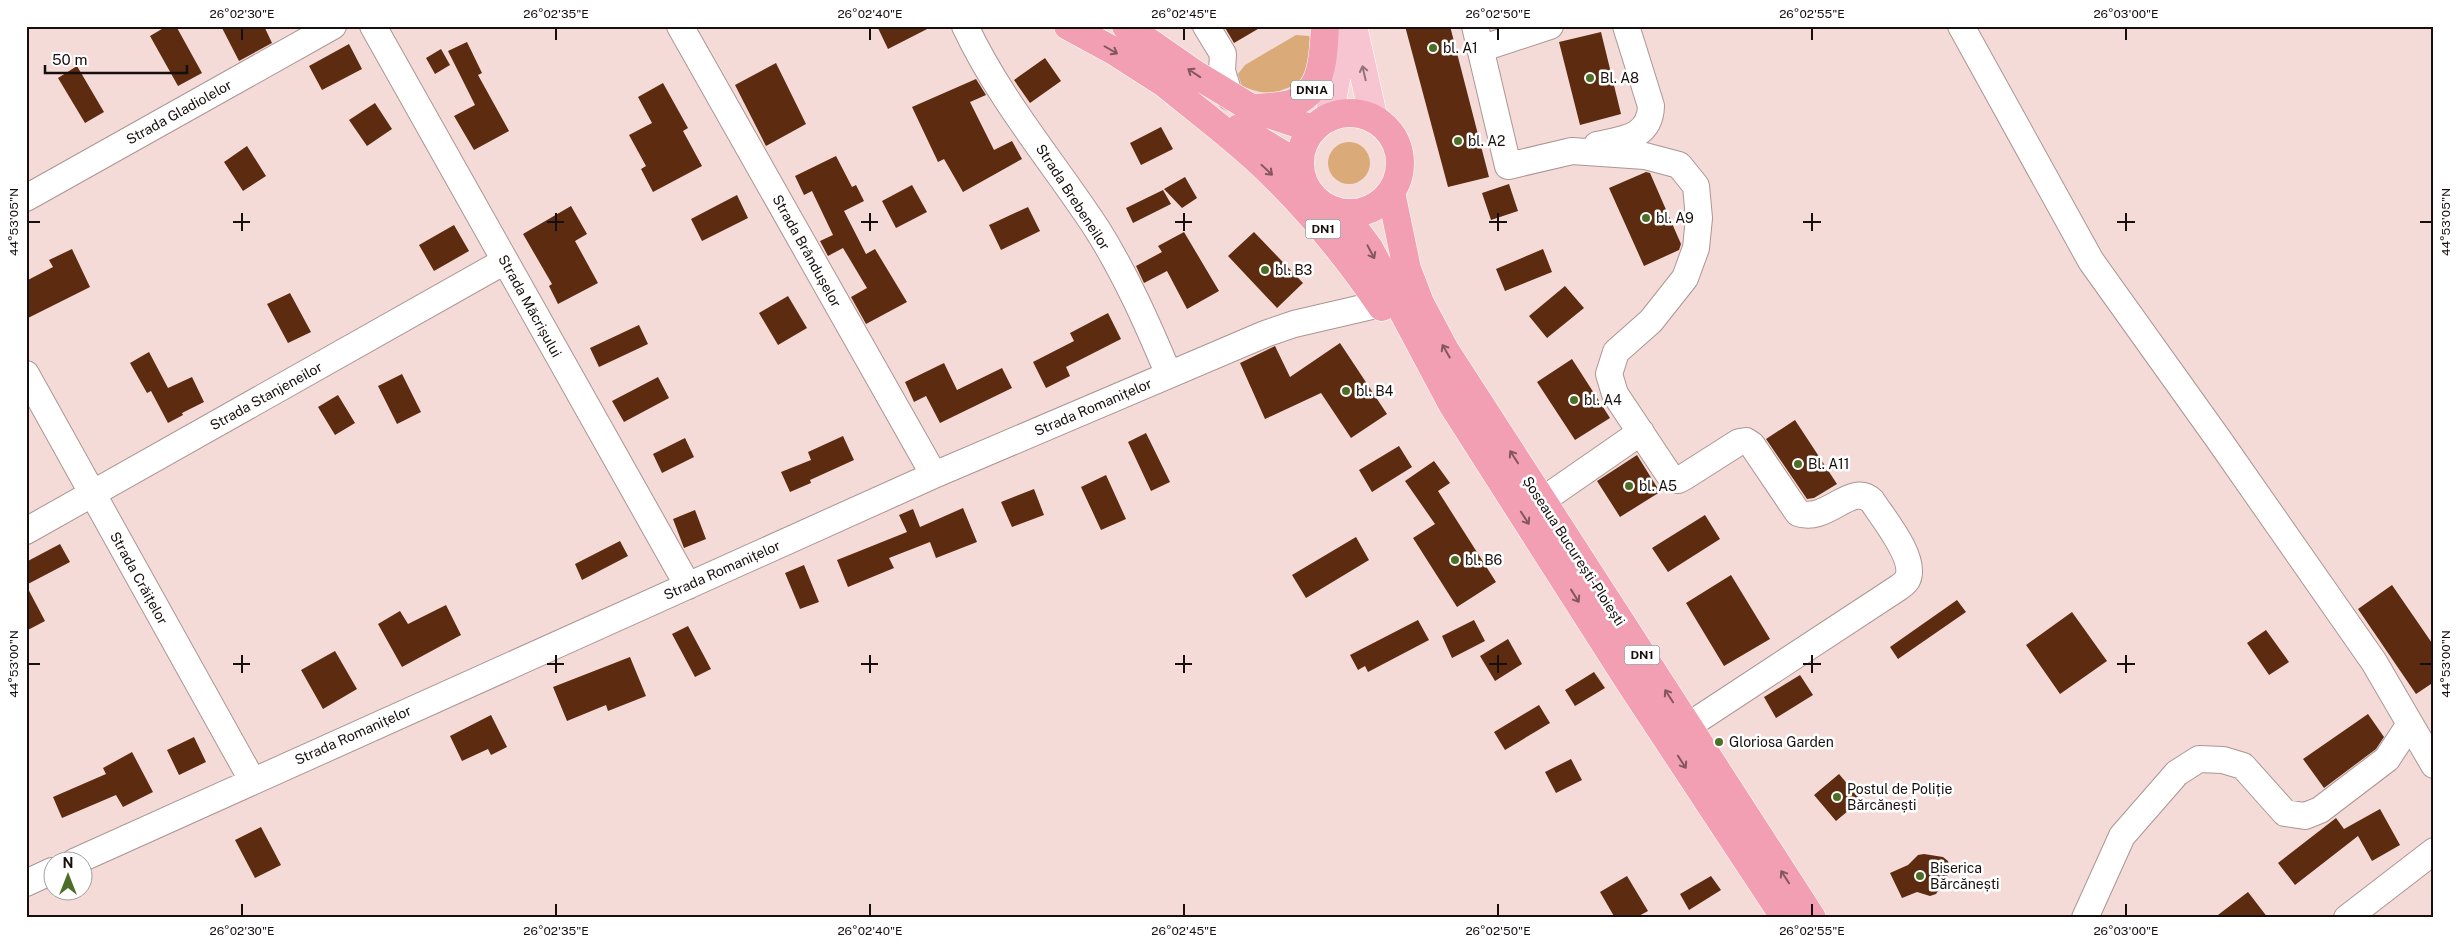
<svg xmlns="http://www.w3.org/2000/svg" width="2460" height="944" viewBox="0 0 2460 944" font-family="'Public Sans',sans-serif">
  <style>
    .green { fill: #daab79 }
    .building { fill: #5c2b10 }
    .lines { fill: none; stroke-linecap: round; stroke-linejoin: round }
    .minor-casing { stroke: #ac9593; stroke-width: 28 }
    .major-casing { stroke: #fff; stroke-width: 29 }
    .highway-casing { stroke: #fff; stroke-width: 29 }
    .minor { stroke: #fff; stroke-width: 26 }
    .major { stroke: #f7c5d1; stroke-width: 28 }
    .highway { stroke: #f29eb3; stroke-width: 28 }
    .oneway { stroke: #845660 }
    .oneway2 { stroke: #927379 }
    .ticks { fill: none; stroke: #170f0e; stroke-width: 2 }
    .poi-dot { fill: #4c6e27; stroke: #fff; stroke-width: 2 }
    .labels { text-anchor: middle; stroke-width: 5; stroke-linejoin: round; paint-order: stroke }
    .shield { fill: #fff; stroke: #5d5756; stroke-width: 1 }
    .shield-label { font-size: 12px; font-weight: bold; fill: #170f0e }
    .poi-label { font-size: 14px; fill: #170f0e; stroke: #fff; text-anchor: start }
    .street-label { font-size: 14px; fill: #170f0e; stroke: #fff }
    .neatline { fill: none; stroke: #170f0e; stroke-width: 2 }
    .ticks-label { font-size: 12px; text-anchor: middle; fill: #170f0e }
  </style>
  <rect width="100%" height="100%" fill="#f4dbd8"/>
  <path class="green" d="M1296 35 1309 36 1315 48 1302 81C1276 94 1269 97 1242 86L1238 74 1245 65Z
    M1328 163a21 21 0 1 1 42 0a21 21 0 1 1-42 0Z"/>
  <path class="building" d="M167 26H176L202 73 178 86 150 36Z
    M221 26H264L272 43 239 61Z
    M877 26H933L888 49Z
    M1224 26H1263L1234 43Z
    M1405 26H1450L1489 177 1448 187Z
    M1601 32 1621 114 1580 125 1559 42Z
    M467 42 482 73 478 75 509 131 474 150 454 116 475 105 448 51Z
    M349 44 362 69 322 90 309 66Z
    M441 49 450 65 435 74 426 58Z
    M1045 58 1061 81 1030 103 1014 80Z
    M776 63 806 124 766 146 735 85Z
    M77 66 104 112 85 123 58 78Z
    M976 79 986 95 970 102 994 150 1012 141 1022 159 963 192 944 159 938 162 912 107Z
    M663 83 688 128 683 131 702 166 653 192 641 169 646 166 629 135 652 123 638 97Z
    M375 103 392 129 367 146 349 120Z
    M1161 127 1173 149 1141 165 1130 143Z
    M247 146 266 176 243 191 224 162Z
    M836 156 852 187 856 185 864 201 844 211 866 254 875 249 907 302 866 324 851 297 867 288 843 248 828 256 820 241 833 235 812 191 804 195 795 176Z
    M1646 172 1650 173 1681 244 1679 250 1644 266 1609 188Z
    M1185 177 1197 198 1182 208 1164 189Z
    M1509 184 1518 211 1491 220 1482 193Z
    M912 185 927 212 896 228 882 201Z
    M1163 190 1171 204 1133 223 1126 208Z
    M737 195 748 218 702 241 691 219Z
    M571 206 587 234 575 241 598 283 558 304 549 286 552 284 523 234Z
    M1028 207 1040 231 1001 250 989 225Z
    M454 225 469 251 434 271 419 245Z
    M1184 232 1219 291 1187 309 1167 271 1144 283 1136 266 1162 252 1158 246Z
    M1254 232 1303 283 1277 308 1228 256Z
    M72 249 90 287 26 319V281L53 267 49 260Z
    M1543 249 1552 272 1505 291 1496 269Z
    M1565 286 1584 308 1547 338 1529 316Z
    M290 293 311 332 288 343 267 304Z
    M788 296 807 328 778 345 759 313Z
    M1108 313 1121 339 1066 367 1070 376 1046 388 1033 362 1074 341 1070 333Z
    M639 325 648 344 599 367 590 348Z
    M1340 343 1387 414 1351 438 1321 393 1265 419 1240 363 1275 346 1290 377Z
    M149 352 168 388 192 377 204 402 182 413 183 415 168 423 151 391 147 393 130 363Z
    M1572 359 1610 418 1575 440 1537 382Z
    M944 363 957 390 1002 368 1012 388 940 423 926 396 914 402 905 382Z
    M402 374 421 412 397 424 378 386Z
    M658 377 669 398 624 422 612 401Z
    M338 395 355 423 335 435 318 407Z
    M1795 420 1837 484 1814 498 1807 499 1766 439Z
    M1146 433 1170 482 1151 491 1128 442Z
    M843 436 854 460 810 480 811 483 790 492 781 472 811 460 808 452Z
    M685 438 694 457 662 473 653 454Z
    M1399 446 1412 467 1372 492 1359 470Z
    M1637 455 1660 492 1620 517 1597 481Z
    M1434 461 1450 483 1438 491 1496 582 1457 607 1413 538 1435 524 1405 481Z
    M1106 475 1126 519 1101 530 1081 487Z
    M1034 489 1044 515 1012 527 1001 502Z
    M963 508 977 542 936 558 930 542 889 558 894 568 848 587 837 560 907 532 899 515 913 509 920 527Z
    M695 510 706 539 684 548 673 519Z
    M1705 515 1720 539 1668 572 1652 548Z
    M1356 537 1369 560 1306 598 1292 575Z
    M620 541 628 556 582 580 575 564Z
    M60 544 70 562 26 585V562Z
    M804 565 819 602 800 609 785 573Z
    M1731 575 1770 639 1724 666 1686 603Z
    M26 585 45 621 26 631Z
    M2392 585 2434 646V682L2416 694 2358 609Z
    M1957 600 1966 612 1898 659 1890 647Z
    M446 605 461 635 402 667 378 624 400 611 408 624Z
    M2072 612 2107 661 2060 694 2026 645Z
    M1418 620 1429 640 1368 672 1365 666 1358 670 1350 655Z
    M1474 620 1485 641 1452 658 1442 636Z
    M688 626 711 669 695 677 672 634Z
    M2266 630 2289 662 2269 675 2247 643Z
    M1508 639 1522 664 1495 681 1480 656Z
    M335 651 357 689 323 709 301 670Z
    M630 657 646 696 608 711 606 705 567 721 553 687Z
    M1594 672 1605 688 1575 706 1565 690Z
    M1800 675 1813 695 1776 718 1764 697Z
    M1539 705 1550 723 1505 750 1494 732Z
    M2368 714 2384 737 2376 749 2324 788 2303 759Z
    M491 715 507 747 491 755 488 749 462 761 450 736Z
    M194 737 206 762 179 775 167 750Z
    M132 752 153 792 123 807 116 795 62 818 53 797 106 774 103 768Z
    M1571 759 1582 780 1556 793 1545 772Z
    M1839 774 1861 800 1836 821 1814 795Z
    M2380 809 2400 845 2372 861 2358 836 2295 885 2278 863 2336 818 2344 829Z
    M261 827 281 865 255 878 235 840Z
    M1924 854 1943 857 1948 861 1950 872 1936 894 1930 896 1917 892 1902 898 1890 873 1908 865 1918 855Z
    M1627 876 1648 911 1635 918H1615L1600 892Z
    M1711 876 1721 890 1689 910 1680 894Z
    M2248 892 2268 918H2214Z"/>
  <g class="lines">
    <defs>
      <path id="minor" d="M373 26 688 586
        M680 26 934 475
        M965 26C999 99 1053 162 1097 229 1126 275 1148 325 1169 375
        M1206 26 1223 54 1222 71 1230 97
        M1475 26 1508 166 1572 151 1645 156 1679 165 1696 186 1699 218 1696 248 1685 278 1651 321 1616 352 1609 374 1615 394 1671 478 1678 480 1684 477 1739 442 1746 441 1752 445 1798 513C1827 524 1851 481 1872 501 1883 518 1918 560 1907 580 1905 583 1901 586 1898 588L1688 726
        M1961 26 2091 261 2219 440 2374 662 2434 765
        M1480 49 1550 26
        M1597 145C1623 139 1650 138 1651 106L1626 26
        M26 198 333 26
        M26 374 252 780
        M1543 500 1641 432
        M26 531 505 261
        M74 862 934 475 1265 334 1294 324 1380 304
        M26 883 52 871
        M2085 918 2122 836 2177 773 2199 759 2223 760 2243 766 2285 813 2305 816 2320 810 2387 759 2410 724
        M2347 918 2434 851"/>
      <path id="major" d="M1353 26 1374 120
        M1329 118 1337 74 1335 26"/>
      <path id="highway" d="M1068 26 1114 51 1178 92
        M1126 26 1195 74 1251 108 1313 129
        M1163 82C1199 112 1238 140 1271 173 1313 214 1349 259 1382 307
        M1255 108C1265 107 1276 107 1285 105 1324 97 1323 58 1325 26
        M1300 163a50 50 0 1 1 100 0a50 50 0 1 1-100 0Z
        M1239 128 1300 165
        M1391 192 1407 269 1420 303 1445 350 1812 918
        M1343 213 1369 248 1452 404 1630 683 1785 918"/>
    </defs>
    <use href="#minor" class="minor-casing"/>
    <use href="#major" class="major-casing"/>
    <use href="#highway" class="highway-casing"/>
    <use href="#minor" class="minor"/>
    <use href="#major" class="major"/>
    <use href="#highway" class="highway"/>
  </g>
  <defs><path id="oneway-shaft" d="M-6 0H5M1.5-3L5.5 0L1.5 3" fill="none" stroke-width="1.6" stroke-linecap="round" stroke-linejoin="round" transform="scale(1.25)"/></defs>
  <g class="oneway">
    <use href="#oneway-shaft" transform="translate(1111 50) rotate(30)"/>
    <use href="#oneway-shaft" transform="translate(1194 73) rotate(-146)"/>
    <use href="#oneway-shaft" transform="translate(1267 170) rotate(43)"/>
    <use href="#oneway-shaft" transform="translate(1371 252) rotate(62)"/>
    <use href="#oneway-shaft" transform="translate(1446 351) rotate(-120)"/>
    <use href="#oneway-shaft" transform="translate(1514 457) rotate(-123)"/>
    <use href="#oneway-shaft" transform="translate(1525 518) rotate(57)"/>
    <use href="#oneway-shaft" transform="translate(1575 596) rotate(58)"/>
    <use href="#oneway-shaft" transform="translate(1669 696) rotate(-123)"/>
    <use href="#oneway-shaft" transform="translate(1682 762) rotate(57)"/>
    <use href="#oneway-shaft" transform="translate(1785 877) rotate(-123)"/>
  </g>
  <use class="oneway2" href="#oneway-shaft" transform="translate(1364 73) rotate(-103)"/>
  <path class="ticks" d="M242 28V40M556 28V40M870 28V40M1184 28V40M1498 28V40M1812 28V40M2126 28V40M242 213V231M556 213V231M870 213V231M1184 213V231M1498 213V231M1812 213V231M2126 213V231M28 222H40M233 222H250M547 222H564M861 222H878M1175 222H1192M1489 222H1507M1803 222H1821M2117 222H2135M2420 222H2432M242 655V673M556 655V673M870 655V673M1184 655V673M1498 655V673M1812 655V673M2126 655V673M28 664H40M233 664H250M547 664H564M861 664H878M1175 664H1192M1489 664H1507M1803 664H1821M2117 664H2135M2420 664H2432M242 904V916M556 904V916M870 904V916M1184 904V916M1498 904V916M1812 904V916M2126 904V916"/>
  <g class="poi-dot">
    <circle cx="1433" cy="48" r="5"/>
    <circle cx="1590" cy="78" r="5"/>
    <circle cx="1458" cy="141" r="5"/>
    <circle cx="1646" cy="218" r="5"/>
    <circle cx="1265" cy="270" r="5"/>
    <circle cx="1346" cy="391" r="5"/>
    <circle cx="1574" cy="400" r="5"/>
    <circle cx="1798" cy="464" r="5"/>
    <circle cx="1629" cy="486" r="5"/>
    <circle cx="1455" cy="560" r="5"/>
    <circle cx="1719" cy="742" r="5"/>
    <circle cx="1837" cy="797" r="5"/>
    <circle cx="1920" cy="876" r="5"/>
  </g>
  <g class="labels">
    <g class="shield">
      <rect x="1291" y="80.5" width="42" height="19" rx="4"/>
      <rect x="1305.5" y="219.5" width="35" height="19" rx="4"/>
      <rect x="1624.5" y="645.5" width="35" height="19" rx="4"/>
    </g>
    <g class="shield-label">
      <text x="1312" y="94">DN1A</text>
      <text x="1323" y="233">DN1</text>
      <text x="1642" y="659">DN1</text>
    </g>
    <g class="poi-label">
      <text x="1443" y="53">bl. A1</text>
      <text x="1600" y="83">Bl. A8</text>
      <text x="1468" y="146">bl. A2</text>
      <text x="1656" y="223">bl. A9</text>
      <text x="1275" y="275">bl. B3</text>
      <text x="1356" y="396">bl. B4</text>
      <text x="1584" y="405">bl. A4</text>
      <text x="1808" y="469">Bl. A11</text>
      <text x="1639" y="491">bl. A5</text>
      <text x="1465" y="565">bl. B6</text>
      <text x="1729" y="747">Gloriosa Garden</text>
      <text x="1847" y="794">Postul de Poliție<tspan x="1847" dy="16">Bărcănești</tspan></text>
      <text x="1930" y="873">Biserica<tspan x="1930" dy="16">Bărcănești</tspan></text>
    </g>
    <g class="street-label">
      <text transform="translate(179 112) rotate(-29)" y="5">Strada Gladiolelor</text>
      <text transform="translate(1073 197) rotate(57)" y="5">Strada Brebeneilor</text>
      <text transform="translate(807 251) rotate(61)" y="5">Strada Brândușelor</text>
      <text transform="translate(530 306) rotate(61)" y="5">Strada Măcrișului</text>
      <text transform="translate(266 396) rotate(-29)" y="5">Strada Stanjeneilor</text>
      <text transform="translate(1093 407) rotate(-23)" y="5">Strada Romanițelor</text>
      <text transform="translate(1574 551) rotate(57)" y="5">Șoseaua București-Ploiești</text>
      <text transform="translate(722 570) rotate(-24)" y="5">Strada Romanițelor</text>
      <text transform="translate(139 578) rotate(61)" y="5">Strada Crăițelor</text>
      <text transform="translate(353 735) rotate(-24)" y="5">Strada Romanițelor</text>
    </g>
  </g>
  <rect width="2460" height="944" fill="none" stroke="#ffffff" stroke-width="55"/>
  <g transform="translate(68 876)"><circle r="24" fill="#ffffff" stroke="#a29f9f"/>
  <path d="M0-4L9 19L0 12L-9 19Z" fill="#4c6e27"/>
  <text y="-8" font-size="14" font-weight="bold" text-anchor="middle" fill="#170f0e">N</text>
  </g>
  <path d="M45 65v8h142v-8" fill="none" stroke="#170f0e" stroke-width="2.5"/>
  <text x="52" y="65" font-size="15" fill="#170f0e" stroke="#ffffff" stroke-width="4" paint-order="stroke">50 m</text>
  <rect x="28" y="28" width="2404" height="888" class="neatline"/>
  <g class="ticks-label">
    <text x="242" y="18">26°02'30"E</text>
    <text x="556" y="18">26°02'35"E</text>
    <text x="870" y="18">26°02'40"E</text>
    <text x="1184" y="18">26°02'45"E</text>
    <text x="1498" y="18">26°02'50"E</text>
    <text x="1812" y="18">26°02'55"E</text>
    <text x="2126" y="18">26°03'00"E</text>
    <text transform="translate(14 222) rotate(-90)" y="4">44°53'05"N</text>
    <text transform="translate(2446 222) rotate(-90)" y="4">44°53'05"N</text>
    <text transform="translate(14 664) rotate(-90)" y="4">44°53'00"N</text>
    <text transform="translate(2446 664) rotate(-90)" y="4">44°53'00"N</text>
    <text x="242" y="935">26°02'30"E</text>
    <text x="556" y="935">26°02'35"E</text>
    <text x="870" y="935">26°02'40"E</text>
    <text x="1184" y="935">26°02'45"E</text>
    <text x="1498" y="935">26°02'50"E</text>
    <text x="1812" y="935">26°02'55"E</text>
    <text x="2126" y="935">26°03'00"E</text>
  </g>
</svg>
